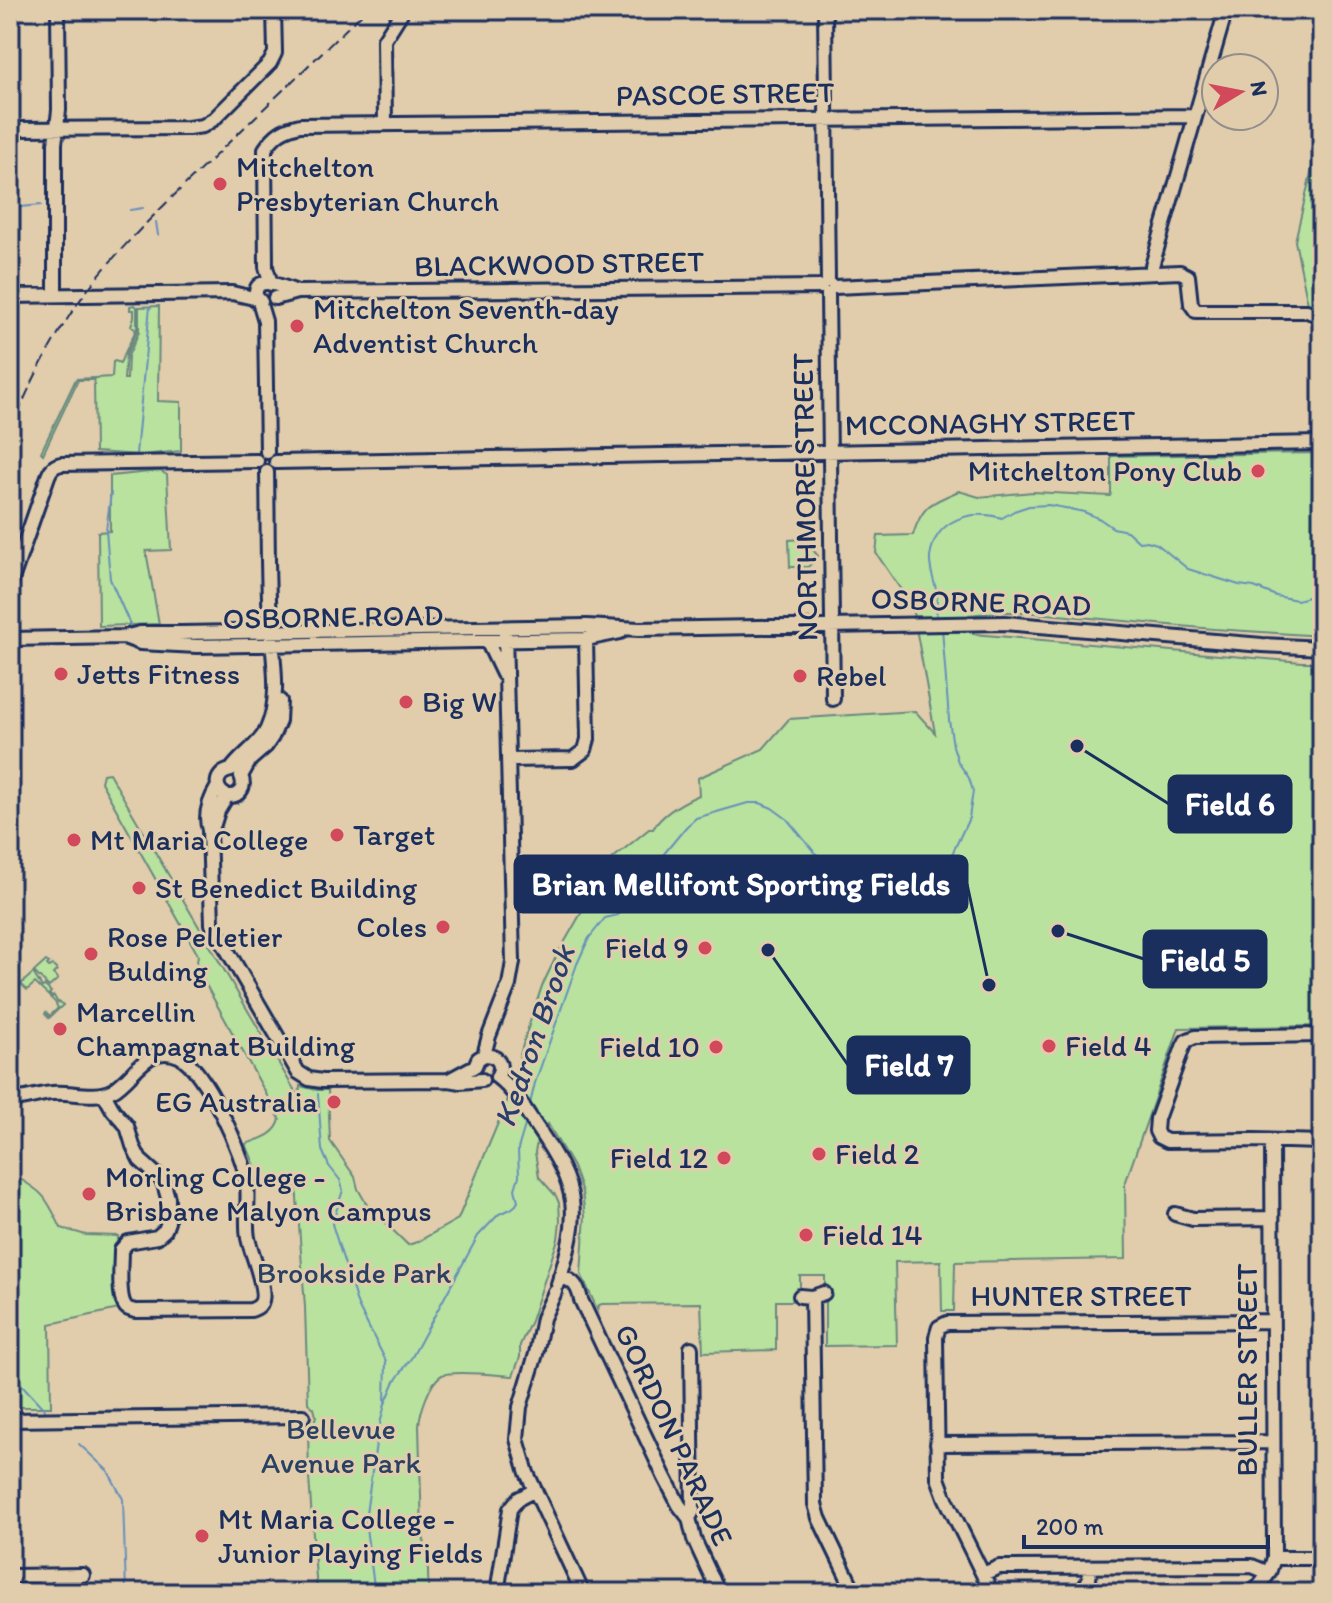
<svg xmlns="http://www.w3.org/2000/svg" width="1332" height="1603" viewBox="0 0 1332 1603" font-family="Itim,sans-serif">
  <style>
    .green { fill: #b9e29f; stroke: #6a887e; stroke-width: 2 }
    .lines { fill: none; stroke-linecap: round; stroke-linejoin: round }
    .stream { stroke: #678fba; stroke-width: 2 }
    .minor-casing { stroke: #1b2f5e; stroke-width: 18 }
    .minor { stroke: #e1cdab; stroke-width: 12 }
    .rail { stroke: #1b2f5e; stroke-width: 2; stroke-dasharray: 12 6; stroke-linecap: butt }
    .poi-dot { fill: #d1495b; stroke: #e1cdab; stroke-width: 3 }
    .labels { text-anchor: middle; stroke-width: 6; stroke-linejoin: round; paint-order: stroke }
    .street-label { font-size: 30px; fill: #1b2f5e; stroke: #e1cdab }
    .poi-label { font-size: 30px; fill: #1b2f5e; stroke: #e1cdab; text-anchor: start }
    .park-label { font-size: 30px; fill: #2b4164; stroke: #e1cdab }
    .water-label { font-size: 32px; font-style: italic; fill: #283f6d; stroke: #e1cdab }
    .leader { fill: none; stroke: #1b2f5e; stroke-width: 3 }
    .callout-dot { fill: #1b2f5e; stroke: #e1cdab; stroke-width: 3 }
    .callout { fill: #1b2f5e; stroke: #1b2f5e; stroke-width: 3 }
    .callout-label { font-size: 32px; text-anchor: middle; font-weight: bold; fill: #fff }
  </style>
  <rect width="100%" height="100%" fill="#e1cdab"/>
  <filter id="ink" filterUnits="userSpaceOnUse"><feTurbulence type="fractalNoise" baseFrequency=".0125" numOctaves="2"/><feDisplacementMap in="SourceGraphic" scale="16" xChannelSelector="R" yChannelSelector="G"/><feConvolveMatrix kernelMatrix="1 2 1 2 8 2 1 2 1" color-interpolation-filters="sRGB"/></filter>
  <g filter="url(#ink)">
    <path class="green" d="M1322 137V308L1308 304 1295 241 1316 152Z
      M134 305 137 307V331L126 355 124 379H127L128 356 139 332V307L159 306 158 401 181 402V451L142 455 95 452 94 380H78L43 454 41 452 76 379 112 377 113 362 115 361 120 363 136 330 131 326 134 317V310H130V306Z
      M1322 453V636L1214 629 1024 612H999L969 615 973 634 1302 662H1322V1026L1179 1028 1125 1184 1126 1259 955 1262 954 1311H942L941 1261 895 1262 897 1345 825 1346V1276H800V1301H776V1350L703 1352 701 1303 602 1304 599 1305 598 1311 581 1274 585 1216 582 1192 573 1167 548 1124 537 1142 535 1152 539 1177 556 1196 559 1203 560 1221 558 1239 531 1321 520 1345V1357L513 1376C498 1375 454 1370 442 1375 429 1382 420 1413 419 1426L422 1532C428 1553 429 1572 428 1593H317L309 1477 308 1428 313 1426 316 1416 314 1408 308 1403 305 1307 296 1184 256 1182 255 1166 246 1144C260 1139 277 1135 280 1119L201 976 197 962 198 955 101 782 103 774 109 773 299 1098 300 1086 317 1090H328L330 1141 355 1177 358 1189 367 1205 408 1245 417 1242 458 1219 508 1099 525 1037 542 986 556 957 612 859 649 829H653C662 814 683 802 699 795L698 778 763 749 789 719 915 711 935 733 912 606 876 553 878 536 913 535C922 505 932 502 959 491L979 497 1033 492 1110 496 1111 493V456Z
      M160 471 167 475 171 550 146 551 159 624 99 626 98 532 110 531V476Z
      M804 539 818 556 808 567H790L789 540Z
      M46 961 49 963 47 965 49 967 52 965 57 970 53 974 58 979 49 987 34 972Z
      M33 973 42 987 45 986 51 992 49 994 52 997 54 996 58 1003 60 1002 63 1005 49 1018 45 1014 46 1012 50 1016 58 1008 55 1002 35 983 27 990 21 984Z
      M10 1173C43 1192 45 1194 61 1228L86 1235 118 1236 116 1277 119 1309 50 1324 51 1407H10Z"/>
    <g class="lines">
      <path class="stream" d="M10 208 41 205
        M130 210 143 208
        M156 222 158 235
        M136 454 150 306
        M111 493 106 530 110 579 131 627
        M938 619C934 610 938 603 937 594 935 582 929 570 930 557 935 519 971 509 1002 518L1014 511 1029 506 1048 505 1065 508 1084 512 1100 519 1113 528 1127 531 1139 542 1147 541 1157 544 1188 569 1239 585 1254 587 1276 596 1297 600 1322 593
        M318 1094 322 1150 329 1166 340 1180 343 1190 332 1224 358 1306 386 1361 385 1402
        M530 1104 535 1083 577 964 589 938 605 918 618 915 626 908 636 881 663 855 686 827 696 818 748 803H760L772 808 787 819 815 853 831 868 849 880 881 892 904 891 920 886 944 864 953 852 969 818 973 791 969 778 958 762 953 746 949 720 942 628
        M10 1372 45 1410
        M79 1444 108 1471 123 1499 126 1593
        M375 1593 365 1521 377 1436 385 1404 395 1381 412 1357 478 1236 499 1214 511 1209 516 1205 518 1201 515 1189 519 1176 518 1149 526 1122"/>
      <defs>
        <path id="minor" d="M825 10 828 281
          M385 124 384 40 403 10
          M10 129 188 128 203 126 214 119 270 63 275 53 274 10
          M1152 273V266L1226 10
          M271 284 266 267 265 149C275 134 283 129 300 125L1194 116
          M834 287 1180 272 1188 276 1191 304 1196 311H1307L1317 315
          M828 294 833 699
          M55 295V144L59 110 58 10
          M10 296 232 293 258 299
          M275 298 297 292 821 287
          M259 301 265 321 267 452
          M261 302C258 298 255 297 256 291 259 274 287 289 297 292
          M276 462 1322 443
          M10 585 46 482C49 473 51 466 61 464L257 461
          M124 637 140 643 197 646 586 639 620 632
          M10 639 124 637 140 633H181L587 626 639 629 1005 623 1262 645 1322 648
          M487 641 503 674
          M508 760 573 759 585 750 588 739 586 639
          M231 770C241 755 260 745 267 729 282 696 272 654 270 619 267 570 268 521 267 472
          M241 776 250 760 266 746 272 737 279 721 280 701
          M217 788C209 801 204 815 209 830L212 924 298 1072 309 1079 322 1081 449 1080 460 1082 482 1080
          M227 796C213 789 215 773 231 770
          M227 796C240 797 246 787 241 776
          M209 830 214 824 218 811 227 796
          M1322 1035 1195 1037 1186 1041 1183 1047 1157 1119 1156 1131 1159 1137 1167 1141 1254 1140 1322 1142
          M484 1055C498 1055 504 1065 497 1077
          M497 1077C514 1090 524 1108 536 1126 580 1190 581 1211 558 1284
          M449 1080 475 1066 478 1059 484 1055 489 1036 509 985 513 962 505 632
          M10 1100C25 1100 38 1094 52 1093 71 1091 95 1100 113 1090 134 1078 148 1042 179 1056 204 1067 245 1156 247 1183 249 1201 245 1220 248 1238 251 1253 268 1291 261 1303 258 1308 256 1308 251 1310L135 1311C129 1309 127 1310 124 1304 118 1293 121 1263 121 1250L128 1242 157 1237 165 1230 168 1222V1198L164 1184 160 1178 140 1160 133 1146 127 1126 113 1110 104 1094
          M1175 1214 1193 1219 1272 1218
          M560 1276C574 1281 578 1286 581 1300L664 1476 679 1505 689 1518 694 1539 719 1593
          M555 1292 543 1318 536 1354 520 1407 517 1439 527 1473 583 1593
          M800 1296 812 1297 824 1293
          M812 1297 815 1504 819 1518 855 1593
          M10 1420 303 1416
          M937 1444 1273 1442
          M689 1518 693 1511 691 1348
          M1274 1558H1322
          M983 1574 999 1567 1252 1566 1269 1573
          M10 1576 83 1575
          M45 1576V1593
          M497 1593 510 1509 518 1499 535 1490
          M992 1593 945 1497 938 1478 936 1337 939 1327 947 1323 1272 1321
          M1081 1593 1089 1580 1090 1567
          M1254 1593 1269 1573 1274 1558 1272 1141"/>
      </defs>
      <use href="#minor" class="minor-casing"/>
      <use href="#minor" class="minor"/>
      <path class="rail" d="M10 433C31 379 59 326 95 280 133 233 179 191 222 149 270 103 318 56 366 10"/>
    </g>
  </g>
  <g class="poi-dot">
    <circle cx="220" cy="184" r="8"/>
    <circle cx="297" cy="326" r="8"/>
    <circle cx="1258" cy="471" r="8"/>
    <circle cx="61" cy="674" r="8"/>
    <circle cx="800" cy="676" r="8"/>
    <circle cx="406" cy="702" r="8"/>
    <circle cx="337" cy="835" r="8"/>
    <circle cx="74" cy="840" r="8"/>
    <circle cx="139" cy="888" r="8"/>
    <circle cx="443" cy="927" r="8"/>
    <circle cx="705" cy="948" r="8"/>
    <circle cx="91" cy="954" r="8"/>
    <circle cx="60" cy="1029" r="8"/>
    <circle cx="1049" cy="1046" r="8"/>
    <circle cx="716" cy="1047" r="8"/>
    <circle cx="334" cy="1102" r="8"/>
    <circle cx="819" cy="1154" r="8"/>
    <circle cx="724" cy="1158" r="8"/>
    <circle cx="89" cy="1194" r="8"/>
    <circle cx="806" cy="1235" r="8"/>
    <circle cx="202" cy="1536" r="8"/>
  </g>
  <g class="labels">
    <g class="street-label">
      <text transform="translate(725 94) rotate(-1)" y="10">PASCOE STREET</text>
      <text transform="translate(559 264) rotate(-1)" y="10">BLACKWOOD STREET</text>
      <text transform="translate(990 423) rotate(-1)" y="10">MCCONAGHY STREET</text>
      <text transform="translate(805 497) rotate(-91)" y="10">NORTHMORE STREET</text>
      <text transform="translate(981 602) rotate(2)" y="10">OSBORNE ROAD</text>
      <text transform="translate(333 617) rotate(-1)" y="10">OSBORNE ROAD</text>
      <text x="1081" y="1306">HUNTER STREET</text>
      <text transform="translate(1247 1370) rotate(-90)" y="10">BULLER STREET</text>
      <text transform="translate(674 1435) rotate(65)" y="10">GORDON PARADE</text>
    </g>
    <g class="poi-label">
      <text x="236" y="177">Mitchelton<tspan x="236" dy="34">Presbyterian Church</tspan></text>
      <text x="313" y="319">Mitchelton Seventh-day<tspan x="313" dy="34">Adventist Church</tspan></text>
      <text x="1242" y="481" text-anchor="end">Mitchelton Pony Club</text>
      <text x="77" y="684">Jetts Fitness</text>
      <text x="816" y="686">Rebel</text>
      <text x="422" y="712">Big W</text>
      <text x="353" y="845">Target</text>
      <text x="90" y="850">Mt Maria College</text>
      <text x="155" y="898">St Benedict Building</text>
      <text x="427" y="937" text-anchor="end">Coles</text>
      <text x="107" y="947">Rose Pelletier<tspan x="107" dy="34">Bulding</tspan></text>
      <text x="689" y="958" text-anchor="end">Field 9</text>
      <text x="76" y="1022">Marcellin<tspan x="76" dy="34">Champagnat Building</tspan></text>
      <text x="1065" y="1056">Field 4</text>
      <text x="700" y="1057" text-anchor="end">Field 10</text>
      <text x="318" y="1112" text-anchor="end">EG Australia</text>
      <text x="835" y="1164">Field 2</text>
      <text x="708" y="1168" text-anchor="end">Field 12</text>
      <text x="105" y="1187">Morling College -<tspan x="105" dy="34">Brisbane Malyon Campus</tspan></text>
      <text x="822" y="1245">Field 14</text>
      <text x="218" y="1529">Mt Maria College -<tspan x="218" dy="34">Junior Playing Fields</tspan></text>
    </g>
    <g class="park-label">
      <text x="354" y="1283">Brookside Park</text>
      <text x="341" y="1439">Bellevue<tspan x="341" dy="34">Avenue Park</tspan></text>
    </g>
    <g class="water-label">
      <text transform="translate(534 1036) rotate(-71)" y="11">Kedron Brook</text>
    </g>
  </g>
  <path class="leader" d="M1077 746L1169 804M989 985L967 884M1058 931L1144 959M768 950L848 1065"/>
  <g class="callout-dot">
    <circle cx="1077" cy="746" r="8"/>
    <circle cx="989" cy="985" r="8"/>
    <circle cx="1058" cy="931" r="8"/>
    <circle cx="768" cy="950" r="8"/>
  </g>
  <g class="callout">
    <rect x="1169" y="776" width="122" height="56" rx="8"/>
    <rect x="515" y="856" width="452" height="56" rx="8"/>
    <rect x="1144" y="931" width="122" height="56" rx="8"/>
    <rect x="848" y="1037" width="121" height="56" rx="8"/>
  </g>
  <g class="callout-label">
    <text x="1230" y="815">Field 6</text>
    <text x="741" y="895">Brian Mellifont Sporting Fields</text>
    <text x="1205" y="971">Field 5</text>
    <text x="909" y="1076">Field 7</text>
  </g>
  <rect width="1332" height="1603" fill="none" stroke="#e1cdab" stroke-width="40"/>
  <rect x="20" y="20" width="1292" height="1563" fill="none" stroke="#1b2f5e" stroke-width="3" filter="url(#ink)"/>
  <g transform="translate(1240 92) rotate(80)"><circle r="38" fill="#e1cdab" stroke="#928e8c" stroke-width="2"/>
  <path d="M0-6L14 30L0 20L-14 30Z" fill="#d1495b"/>
  <text y="-12" font-size="22" font-weight="bold" text-anchor="middle" fill="#1b2f5e">N</text>
  </g>
  <path d="M1024 1535v12h244v-12" fill="none" stroke="#1b2f5e" stroke-width="4"/>
  <text x="1036" y="1535" font-size="24" fill="#1b2f5e" stroke="#e1cdab" stroke-width="6" paint-order="stroke">200 m</text>
</svg>
